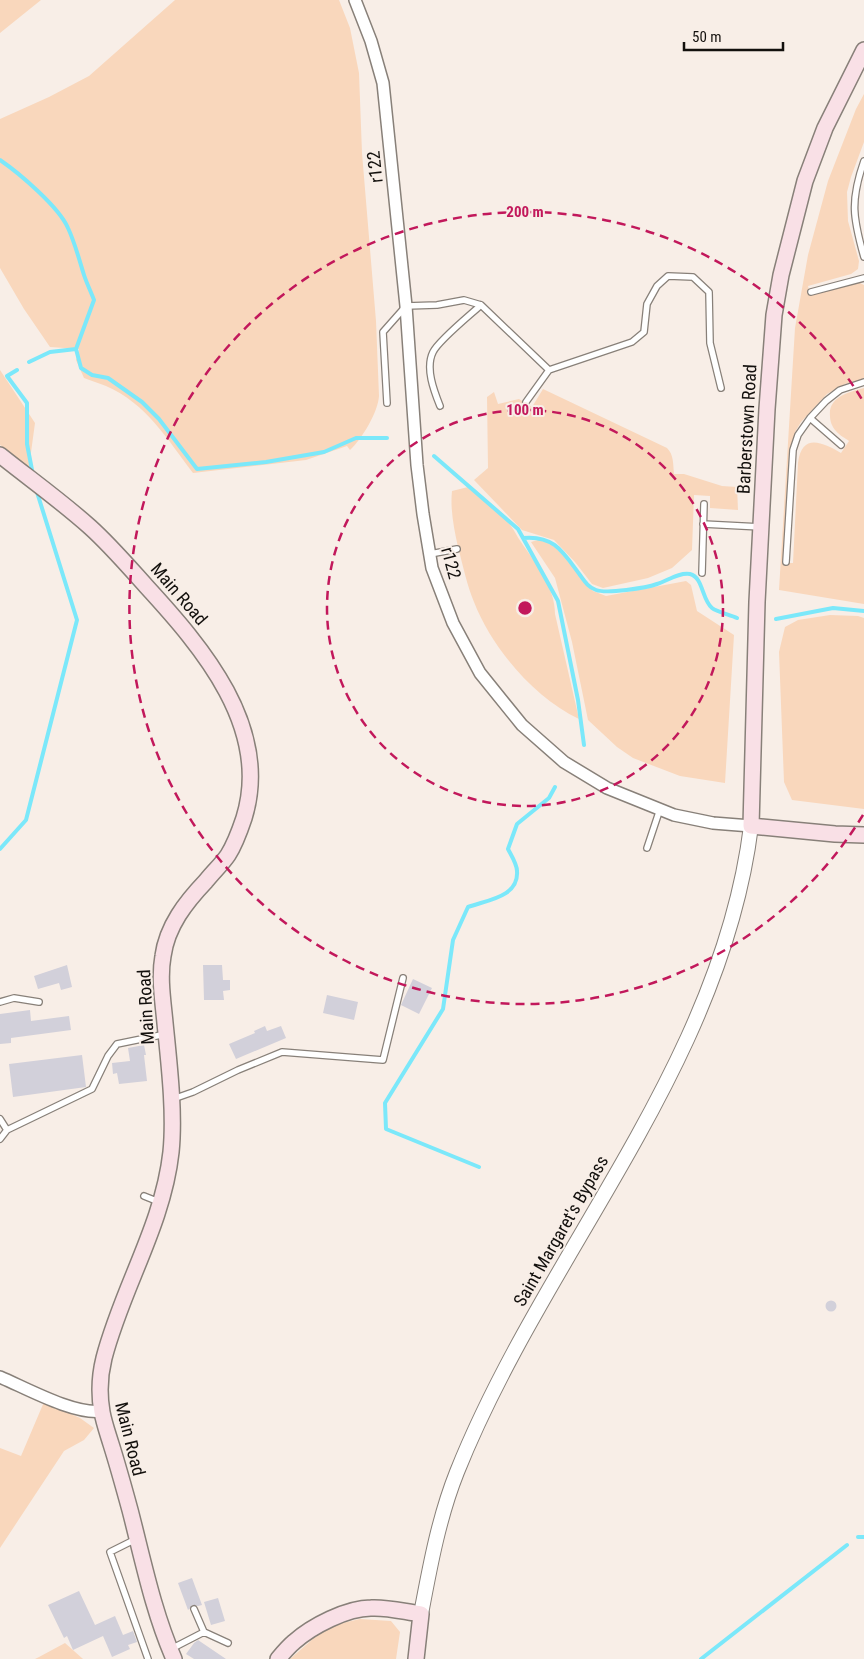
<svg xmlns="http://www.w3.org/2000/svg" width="864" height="1659" viewBox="0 0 864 1659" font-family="'Roboto Condensed',sans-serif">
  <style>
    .green { fill: #f9d7bc }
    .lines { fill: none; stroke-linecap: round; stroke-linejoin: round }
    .stream { stroke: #7be8fa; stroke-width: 4 }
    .building { fill: #d2d0da }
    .service-casing { stroke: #888079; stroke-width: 8 }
    .minor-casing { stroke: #888079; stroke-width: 14 }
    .tertiary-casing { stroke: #888079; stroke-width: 16 }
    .secondary-casing { stroke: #888079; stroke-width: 18 }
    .service { stroke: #fff; stroke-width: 5.5 }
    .minor { stroke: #fff; stroke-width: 11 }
    .tertiary { stroke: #fff; stroke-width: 14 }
    .secondary { stroke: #f9e0e6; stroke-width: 15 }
    .ring { fill: none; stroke: #c2185b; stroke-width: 2.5; stroke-dasharray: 9 6 }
    .labels { text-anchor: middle; stroke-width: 4; stroke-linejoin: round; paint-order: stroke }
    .street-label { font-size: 18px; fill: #13100d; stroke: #f8eee7 }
    .centre { fill: #c2185b; stroke: #f8eee7; stroke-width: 2.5 }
    .ring-label { font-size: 15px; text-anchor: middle; font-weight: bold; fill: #c2185b; stroke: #f8eee7; stroke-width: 4; stroke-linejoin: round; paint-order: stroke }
  </style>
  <rect width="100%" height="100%" fill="#f8eee7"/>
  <path class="green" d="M0 0H41L0 33Z
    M175 0H339L350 28 359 73 362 153 376 321 379 396C378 412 362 439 350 450L347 446 306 460 193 473C168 440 146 403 106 386 99 383 91 381 84 378L76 360 79 349 50 347 24 309 0 268V119L49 97 89 76Z
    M864 94V142L851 177 847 192 848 221 859 261 858 269 851 274 808 286 810 294 858 282 864 285V379L845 384 827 394 801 422 795 432 790 458 785 563H793L798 463C802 432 823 443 841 453L849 441C845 438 839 435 836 431 832 427 830 421 830 416 828 397 849 392 864 388V604L779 590 795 328 808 255 828 181 856 109Z
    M0 370 35 423 29 467 0 445Z
    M543 389 667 448C674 455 673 464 674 474H684L722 486 737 487 738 510 710 508V496L694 495 692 550 672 568 648 578 603 588 592 584 575 562 554 540 522 530 474 480 488 468 487 397 494 392 498 404 519 399 532 407Z
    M468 487C480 498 502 514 511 526 515 531 517 537 521 542 536 564 555 587 555 614L579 719C534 698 492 648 474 602 467 585 463 566 458 547 454 529 450 509 452 491Z
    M538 540 550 543 560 552 593 591 606 596 686 581 691 585 697 611 734 635 725 783 680 776 633 758 617 747 588 720 572 642 555 578 531 542Z
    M830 615 858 616 864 618V809L792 800 784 782 779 652 785 627 798 620Z
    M44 1402 80 1418 94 1428 84 1440 64 1451 0 1548V1448L21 1456Z
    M360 1619 391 1621 400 1632 396 1659H290L314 1638 334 1625Z
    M65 1643 83 1659H35L39 1657Z"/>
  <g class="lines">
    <path class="stream" d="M0 160C19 173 59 207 68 228 75 243 79 259 84 275 87 284 91 292 94 300L76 349 81 368 92 375 108 378 142 402 159 419 197 469 266 462 324 452 356 438H387
      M29 362 50 352 76 349
      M17 370 7 376 27 403V444L33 475
      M434 456 518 529 558 601 578 700 584 745
      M523 538C554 535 563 552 580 575 585 582 588 587 596 590 607 594 646 588 657 584 667 581 679 572 690 574 703 577 702 600 712 608 717 612 731 615 737 618
      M776 619 833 608 864 611
      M0 849 26 820 77 620 36 489
      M479 1167 386 1129 385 1103 443 1009 453 940 468 907C487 900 519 897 517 871 517 864 511 855 508 849L517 824 549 798 555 787
      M858 1537H864
      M701 1659 847 1545"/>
  </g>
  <path class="building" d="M67 965 72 987 61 990 59 983 38 989 34 976Z
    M203 965H222L223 980H230V990L223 991 224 1000H204Z
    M413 979 432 988 419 1014 401 1005Z
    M327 995 358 1002 354 1020 323 1013Z
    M30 1010 31 1021 69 1016 71 1030 11 1038V1043L0 1044V1014Z
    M265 1026 267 1031 281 1026 286 1038 236 1059 229 1044 255 1033 254 1031Z
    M144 1045 146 1055H144L147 1081 119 1084 117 1073 113 1074 112 1063 130 1061 128 1048Z
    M82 1055 86 1087 13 1097 9 1064Z
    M825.5 1306a5.5 5.5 0 1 1 11 0a5.5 5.5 0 1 1-11 0Z
    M192 1578 202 1605 198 1606 193 1605 188 1610 178 1583Z
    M79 1591 95 1625 115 1616 123 1635 133 1631 137 1642 128 1645 130 1649 112 1657 103 1636 73 1650 67 1636 64 1638 48 1605Z
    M218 1598 225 1621 211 1625 204 1602Z
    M198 1640 226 1659H194L186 1654 194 1643Z"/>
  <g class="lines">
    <defs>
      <path id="service" d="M864 161C850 201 853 218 864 257
        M811 292 864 278
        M526 402 549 370
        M387 403 383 332 406 306 437 305 464 300 481 305 549 370 632 342 644 332 647 304 657 286 668 276 693 277 709 292 710 343 721 388
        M440 406C434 391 425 368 433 352 439 340 469 316 481 305
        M810 418 841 445
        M703 524 761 527
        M430 554 457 549
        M786 562 793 450 798 435 810 418 826 401 840 390 864 382
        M702 573 704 504
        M647 848 660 809
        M0 1002 14 998 39 1002
        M173 1099 193 1092 238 1070 282 1052 383 1060 403 978
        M0 1119 7 1130
        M0 1139 7 1130 92 1089 108 1056 117 1044 166 1034
        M144 1196 159 1202
        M136 1539 110 1552 148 1659
        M204 1632 228 1643
        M171 1649 204 1632 194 1609"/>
      <path id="minor" d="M355 0 371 41 383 83 406 306 417 465 423 514 432 568 453 623 480 673 522 725 564 762 607 788 674 815 713 823 751 826
        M0 1377C26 1388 74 1415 102 1411"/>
      <path id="tertiary" d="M421 1614C430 1566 439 1517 457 1472 545 1252 721 1068 751 826"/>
      <path id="secondary" d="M864 50 825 128 805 181 781 275 774 315 767 409 757 602 751 826 835 834 864 835
        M0 455C30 479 61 501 90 527 110 545 128 566 146 586 202 647 272 728 244 818 240 830 235 844 228 855 222 864 213 872 206 881 186 902 167 926 163 956 159 978 163 1001 165 1023 169 1063 175 1113 171 1152 163 1225 122 1288 104 1358 100 1374 99 1395 102 1412 104 1423 108 1434 111 1444 118 1466 124 1488 130 1510 143 1560 153 1611 174 1659
        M278 1659C283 1653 288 1647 294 1642 312 1626 347 1608 371 1608 388 1607 405 1612 421 1614L416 1659"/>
    </defs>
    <use href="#service" class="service-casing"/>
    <use href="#minor" class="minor-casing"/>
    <use href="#tertiary" class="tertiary-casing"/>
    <use href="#secondary" class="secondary-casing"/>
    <use href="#service" class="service"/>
    <use href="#minor" class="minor"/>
    <use href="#tertiary" class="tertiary"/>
    <use href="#secondary" class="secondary"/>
  </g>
  <g class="ring">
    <circle cx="525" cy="608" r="198"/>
    <path d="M863 815A396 396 0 1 1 863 401"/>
  </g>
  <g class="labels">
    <g class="street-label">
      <text transform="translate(375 167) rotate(-96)" y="6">r122</text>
      <text transform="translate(747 429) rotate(-87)" y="6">Barberstown Road</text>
      <text transform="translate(451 563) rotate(75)" y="6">r122</text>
      <text transform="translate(179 594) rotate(49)" y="6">Main Road</text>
      <text transform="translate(146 1007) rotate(-93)" y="6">Main Road</text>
      <text transform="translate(561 1231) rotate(-60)" y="6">Saint Margaret's Bypass</text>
      <text transform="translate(130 1439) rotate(76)" y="6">Main Road</text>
    </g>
  </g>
  <circle cx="525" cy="608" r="8" class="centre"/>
  <g class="ring-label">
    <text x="525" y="217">200 m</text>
    <text x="525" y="415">100 m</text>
  </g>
  <path d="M684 42v8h99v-8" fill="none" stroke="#13100d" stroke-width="2.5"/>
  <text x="692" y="42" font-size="15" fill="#13100d" stroke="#f8eee7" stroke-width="4" paint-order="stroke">50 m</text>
</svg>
